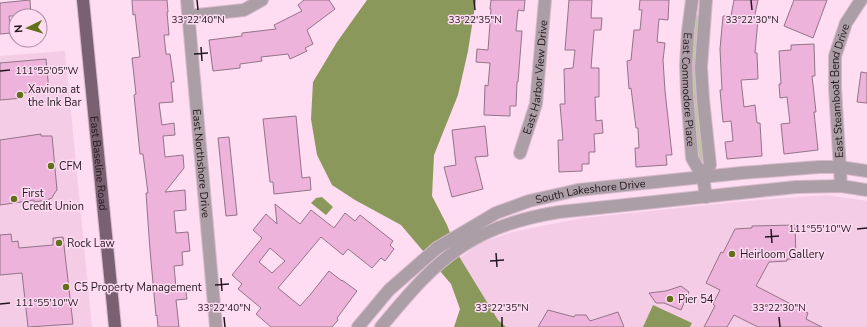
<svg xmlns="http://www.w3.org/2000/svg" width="867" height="327" viewBox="0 0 867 327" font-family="'Nunito Sans',sans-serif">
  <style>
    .built { fill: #f4cce6 }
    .green { fill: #bdc5a1 }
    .water { fill: #8b985b }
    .building { fill: #eeb3db; stroke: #927488; fill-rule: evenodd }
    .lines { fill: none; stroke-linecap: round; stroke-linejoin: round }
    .minor-casing { stroke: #d7b9cc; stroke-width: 14 }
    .tertiary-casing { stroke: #d7b9cc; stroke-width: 14 }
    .primary-casing { stroke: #d7b9cc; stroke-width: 14 }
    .minor { stroke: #ac9ea7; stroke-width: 12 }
    .tertiary { stroke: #ac9ea7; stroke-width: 12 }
    .primary { stroke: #7a6171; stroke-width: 12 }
    .ticks { fill: none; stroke: #23171f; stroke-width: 1.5 }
    .poi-dot { fill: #63701b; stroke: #fedcf2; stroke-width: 1.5 }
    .labels { text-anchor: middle; stroke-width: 3; stroke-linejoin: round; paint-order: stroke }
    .street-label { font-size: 11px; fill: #23171f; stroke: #fedcf2 }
    .poi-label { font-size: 11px; fill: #23171f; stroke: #fedcf2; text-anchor: start }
    .ticks-label { font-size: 10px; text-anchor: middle; fill: #23171f; stroke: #fedcf2; stroke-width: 3; stroke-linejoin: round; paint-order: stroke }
  </style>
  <rect width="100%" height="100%" fill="#fedcf2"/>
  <path class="built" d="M65 51 92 327H0V56Z
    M827 195 867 201V327H690L692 323 653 305 643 327H506L498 320 460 258 480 243 510 233 541 226 584 218 746 201Z"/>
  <path class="green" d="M698 15H699L704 159 703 161 701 162 699 160 691 86 692 48 695 16Z"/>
  <path class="water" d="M367 0H476L468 51 458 95 434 155 432 196 447 225 460 258 498 320 506 327H454L460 309 451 284 401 225 355 200 332 185 317 155 311 119 313 82 337 42Z
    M322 197 333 207 326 215 311 203 316 198Z
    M653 305 692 323 690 327H643Z"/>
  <path class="building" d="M30 0 31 16H9L11 33 0 34V3Z
    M132 0H167L168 12H167L169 35H164L166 54H170L174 82H171L173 102 159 103 162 125 174 123 175 135 163 136 165 157 183 155 184 168 165 192 185 190 186 210 174 211 176 233 188 232 190 251 182 252 183 265 174 266 176 288 185 287 187 299 176 300 179 327H158L157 315 156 316 150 250 146 193H148L143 154H140L134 95 136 94 132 58 140 57 135 14 133 15Z
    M304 0H329L335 9 307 30 313 44 305 48 307 51 290 59 288 54 261 57 262 61 240 64V68L213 71 209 40 242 36V33L276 29 274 25 302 11 298 5Z
    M491 0H525L524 11 518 10 516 31H522L518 82H517L516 106H510V116L484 115 485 85 488 86 490 63 476 62 477 49 488 50 491 9H490Z
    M569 0H592L591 18H602L601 30H594L591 68H599V97H595L596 121 602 120 603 133 594 134 595 152H589V164H582V171L559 172 558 140H563L560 104H565L564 69 573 68 575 50H565Z
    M640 0H669L668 20 659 19 657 42 665 43 663 60 665 91 672 155H666L667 165 636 167 635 148H639L638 128H636L631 88 629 89 627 61 631 60 634 30H640L642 10H639Z
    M734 0H758L754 19H758L755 53H757L758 79 741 80 744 107 755 105 757 123H760L762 156 727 159 725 142 733 141 731 121 723 122 720 90H722L720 49 723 16H731Z
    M794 0H827L813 38 784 26Z
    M814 44 815 76H812L816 112H814L818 150 784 154 781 124 790 123 787 97 780 98 779 84H781L779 51 791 50V45Z
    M46 59 49 91 23 93V98L0 100V63Z
    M861 72 867 73V103L857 102Z
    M296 116 302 178 310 177 311 190 274 194 273 182H270L263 119Z
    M485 126 488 156 475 157 483 189 452 197 444 167 456 165 452 130Z
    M41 134V136H52L57 190 54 194 52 198 47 200 34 202V200L0 205V140Z
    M229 137 237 215 226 216 218 138Z
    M275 204 300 224 311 210 334 228 345 213 355 221 360 215 393 241 390 245 394 249 385 261 381 258 372 268 348 249 343 255 321 237 278 288 300 306 310 295 329 271 342 281V280L357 291 337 318 338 320 332 327H271L256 314 261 308 238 289 242 284 232 275 262 238 253 230 266 214 277 224ZM270 248 285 261 272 273 259 262Z
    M795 225 796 259H787V261L769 262 756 286 808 313 806 319 822 327H758L734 315 727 327H704L715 306 713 304 720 290 706 283 721 252 723 253 735 229 752 228V226Z
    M11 234 12 242 18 241 19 248 53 245V238L63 237 73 324 28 327 22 273 0 275V235Z
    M681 286 689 292 681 310 664 303H656L649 293 666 291Z
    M548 310 574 317 575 315H586L590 321 618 312 624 327H538Z"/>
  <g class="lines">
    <defs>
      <g id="minor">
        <path id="s1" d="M187 0 216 327"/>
        <path id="s2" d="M692 0 688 31 686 65 687 93 692 158 703 177 706 197"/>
        <path d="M188 16 244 10 262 0"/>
        <path id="s3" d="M520 153 536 104 545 0"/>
        <path d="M703 177 710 165 703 99 701 67 706 0"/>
        <path id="s4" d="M841 186 835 88V56L846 23 861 0"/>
      </g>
      <g id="tertiary">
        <path id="s5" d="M358 327 389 290 437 248 496 213 529 201 578 190 741 173 819 167H840L867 171"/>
        <path d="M381 327C406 297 431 266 464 245 492 227 527 217 559 212L796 187 841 186 867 190"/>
      </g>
      <g id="primary">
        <path id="s6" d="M83 0 115 327"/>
      </g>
    </defs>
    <use href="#minor" class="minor-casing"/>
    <use href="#tertiary" class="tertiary-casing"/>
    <use href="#primary" class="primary-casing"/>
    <use href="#minor" class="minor"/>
    <use href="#tertiary" class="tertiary"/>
    <use href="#primary" class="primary"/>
  </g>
  <path class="ticks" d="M197 0 198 10M474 0 475 10M751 0 752 10M201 47 202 61M194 54 208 53M0 71 10 70M771 229 772 243M857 229 867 228M765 237 779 236M496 253 497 267M490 261 504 260M221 278 222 291M215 285 229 284M0 304 10 303M224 317 225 327M502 317V327M779 317 780 327"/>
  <g class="poi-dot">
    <circle cx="20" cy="95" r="4"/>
    <circle cx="51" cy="166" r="4"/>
    <circle cx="14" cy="199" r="4"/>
    <circle cx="59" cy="243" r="4"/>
    <circle cx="732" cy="254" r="4"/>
    <circle cx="66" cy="287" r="4"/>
    <circle cx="670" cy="299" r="4"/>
  </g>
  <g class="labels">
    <g class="street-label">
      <text dy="4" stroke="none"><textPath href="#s3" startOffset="78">East Harbor View Drive</textPath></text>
      <text dy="4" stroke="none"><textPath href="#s2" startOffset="90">East Commodore Place</textPath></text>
      <text dy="4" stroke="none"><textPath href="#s4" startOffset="96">East Steamboat Bend Drive</textPath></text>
      <text dy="4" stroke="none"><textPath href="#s6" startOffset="164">East Baseline Road</textPath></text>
      <text dy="4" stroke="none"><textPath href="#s1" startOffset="164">East Northshore Drive</textPath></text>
      <text dy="4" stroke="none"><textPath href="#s5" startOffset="278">South Lakeshore Drive</textPath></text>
    </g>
    <g class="poi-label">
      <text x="28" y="93">Xaviona at<tspan x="28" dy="13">the Ink Bar</tspan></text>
      <text x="59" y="170">CFM</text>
      <text x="22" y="197">First<tspan x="22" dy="13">Credit Union</tspan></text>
      <text x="67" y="247">Rock Law</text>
      <text x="740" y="258">Heirloom Gallery</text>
      <text x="74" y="291">C5 Property Management</text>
      <text x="678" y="303">Pier 54</text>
    </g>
  </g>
  <g class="ticks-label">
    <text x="198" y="23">33°22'40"N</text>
    <text x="475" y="23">33°22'35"N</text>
    <text x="752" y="23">33°22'30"N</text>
    <text x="47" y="74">111°55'05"W</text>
    <text x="820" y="232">111°55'10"W</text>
    <text x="47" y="306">111°55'10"W</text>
    <text x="224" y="311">33°22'40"N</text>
    <text x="502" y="311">33°22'35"N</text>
    <text x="779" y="311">33°22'30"N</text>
  </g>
  <g transform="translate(28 28) rotate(265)"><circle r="19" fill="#fedcf2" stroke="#a68d9e"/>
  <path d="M0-3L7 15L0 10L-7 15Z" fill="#63701b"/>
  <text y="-6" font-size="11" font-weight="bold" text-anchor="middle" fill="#23171f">N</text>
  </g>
</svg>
